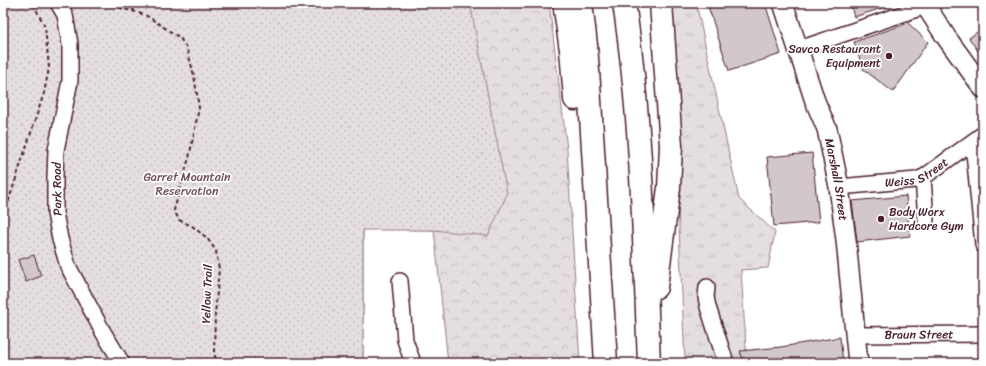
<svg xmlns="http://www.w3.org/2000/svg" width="986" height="366" viewBox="0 0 986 366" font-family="Sriracha,sans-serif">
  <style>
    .grass { fill: url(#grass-tufts); stroke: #987e86 }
    .forest { fill: url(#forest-crowns); stroke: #987e86 }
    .park { fill: url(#park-dots); stroke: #987e86 }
    .building { fill: #d2c7cb; stroke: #4a1f2b }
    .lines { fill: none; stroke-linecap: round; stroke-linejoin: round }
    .minor-casing { stroke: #4a1f2b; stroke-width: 18 }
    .major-casing { stroke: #4a1f2b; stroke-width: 22 }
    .highway-casing { stroke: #4a1f2b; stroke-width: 25 }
    .path { stroke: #4a1f2b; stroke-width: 2; stroke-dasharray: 4 3; stroke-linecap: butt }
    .minor { stroke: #fff; stroke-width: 15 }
    .major { stroke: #fff; stroke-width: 19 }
    .highway { stroke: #fff; stroke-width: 22 }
    .poi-dot { fill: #4a1f2b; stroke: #fff; stroke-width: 1.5 }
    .labels { text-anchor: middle; stroke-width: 3.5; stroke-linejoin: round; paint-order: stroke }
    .poi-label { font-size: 12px; fill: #4a1f2b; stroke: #fff; text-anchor: end }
    .street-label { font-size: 12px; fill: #4a1f2b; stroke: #fff }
    .park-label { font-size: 12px; fill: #714f58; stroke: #fff }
  </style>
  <defs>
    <pattern id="grass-tufts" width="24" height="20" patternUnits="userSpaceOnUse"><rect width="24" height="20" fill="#e5dee0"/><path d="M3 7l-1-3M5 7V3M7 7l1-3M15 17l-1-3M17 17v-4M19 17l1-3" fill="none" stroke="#c6bec0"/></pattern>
    <pattern id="forest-crowns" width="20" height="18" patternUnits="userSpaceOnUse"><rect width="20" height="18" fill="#e5dee0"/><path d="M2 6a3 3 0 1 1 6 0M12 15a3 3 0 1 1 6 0" fill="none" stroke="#c6bec0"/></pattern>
    <pattern id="park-dots" width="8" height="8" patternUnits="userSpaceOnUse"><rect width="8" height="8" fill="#e5dee0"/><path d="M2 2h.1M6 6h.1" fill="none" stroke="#c6bec0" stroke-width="1.8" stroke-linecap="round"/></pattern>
  </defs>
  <rect width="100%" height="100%" fill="#fff"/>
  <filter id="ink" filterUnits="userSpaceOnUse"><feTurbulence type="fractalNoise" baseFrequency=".025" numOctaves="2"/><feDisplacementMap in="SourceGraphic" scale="8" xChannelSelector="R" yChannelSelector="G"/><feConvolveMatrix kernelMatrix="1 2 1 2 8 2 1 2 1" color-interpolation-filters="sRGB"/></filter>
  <g filter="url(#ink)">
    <path class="grass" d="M669 3H696L739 199 775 232 768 268 741 270 747 363H685Z"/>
    <path class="forest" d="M132 3H549L567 149 580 363H448L434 230 363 229V363H90Z"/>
    <path class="park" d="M3 3H470L507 194 488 236 434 230H363V363H3Z"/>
    <path class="building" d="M707 3H765L781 54 729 71Z
      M850 3H892V5L854 17Z
      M908 23 928 42 893 92 863 69 854 42Z
      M983 28V58L969 38Z
      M812 153 819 222 774 226 767 157Z
      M906 196 910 236 857 242 852 201Z
      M34 255 41 276 26 282 18 260Z
      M840 337 843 363H744L740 351 781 347Z"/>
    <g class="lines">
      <defs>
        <g id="minor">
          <path d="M58 3 65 15 70 44V81L56 150 55 177V213L60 239 68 266 103 332 122 363"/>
          <path d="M799 49 926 6"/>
          <path d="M973 142 983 245"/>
          <path d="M923 178 926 220"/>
          <path id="s1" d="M839 187 916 180 924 177 983 134"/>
          <path d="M400 281 405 340 413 363"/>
          <path d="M707 287 706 297 708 307 726 363"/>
          <path id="s2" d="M855 335 983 334"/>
        </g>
        <g id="major">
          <path id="s3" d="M783 3 815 101 827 129 839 187 846 240 858 363"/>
          <path d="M924 3 946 37 983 88"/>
        </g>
        <path id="highway" d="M564 3 571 50 575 99
          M581 3 586 45 589 84 606 363
          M624 3C642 122 644 243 649 363
          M656 287 669 188 671 146 661 3"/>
      </defs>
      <use href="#minor" class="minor-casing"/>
      <use href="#major" class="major-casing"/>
      <use href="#highway" class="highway-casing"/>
      <path class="path" d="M113 3 123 9 133 11 147 16 180 38 187 49 194 75 199 108 189 158 174 210 179 220 192 226 207 238 216 251 219 269 215 315 214 353 217 363
        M133 11 135 3
        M4 215 44 93 49 68 45 27 33 3"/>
      <use href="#minor" class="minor"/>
      <use href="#major" class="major"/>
      <use href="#highway" class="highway"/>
    </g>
  </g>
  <g class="poi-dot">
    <circle cx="889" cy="56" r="4"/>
    <circle cx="881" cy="219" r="4"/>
  </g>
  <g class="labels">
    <g class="poi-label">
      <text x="881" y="53">Savco Restaurant<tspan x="881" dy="14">Equipment</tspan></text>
      <text x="889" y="216" text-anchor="start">Body Worx<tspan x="889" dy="14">Hardcore Gym</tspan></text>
    </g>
    <g class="street-label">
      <text dy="4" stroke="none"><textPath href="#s1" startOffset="80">Weiss Street</textPath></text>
      <text dy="4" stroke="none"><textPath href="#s3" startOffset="185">Marshall Street</textPath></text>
      <text transform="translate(57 189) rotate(-91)" y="4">Park Road</text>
      <text transform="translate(207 294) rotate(-88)" y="4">Yellow Trail</text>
      <text dy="4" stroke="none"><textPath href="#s2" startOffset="64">Braun Street</textPath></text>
    </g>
    <g class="park-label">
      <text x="187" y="181">Garret Mountain<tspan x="187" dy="14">Reservation</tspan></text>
    </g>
  </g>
  <rect width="986" height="366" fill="none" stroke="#fff" stroke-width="16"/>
  <rect x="8" y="8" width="970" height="350" fill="none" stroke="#4a1f2b" stroke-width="1.5" filter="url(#ink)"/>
</svg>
